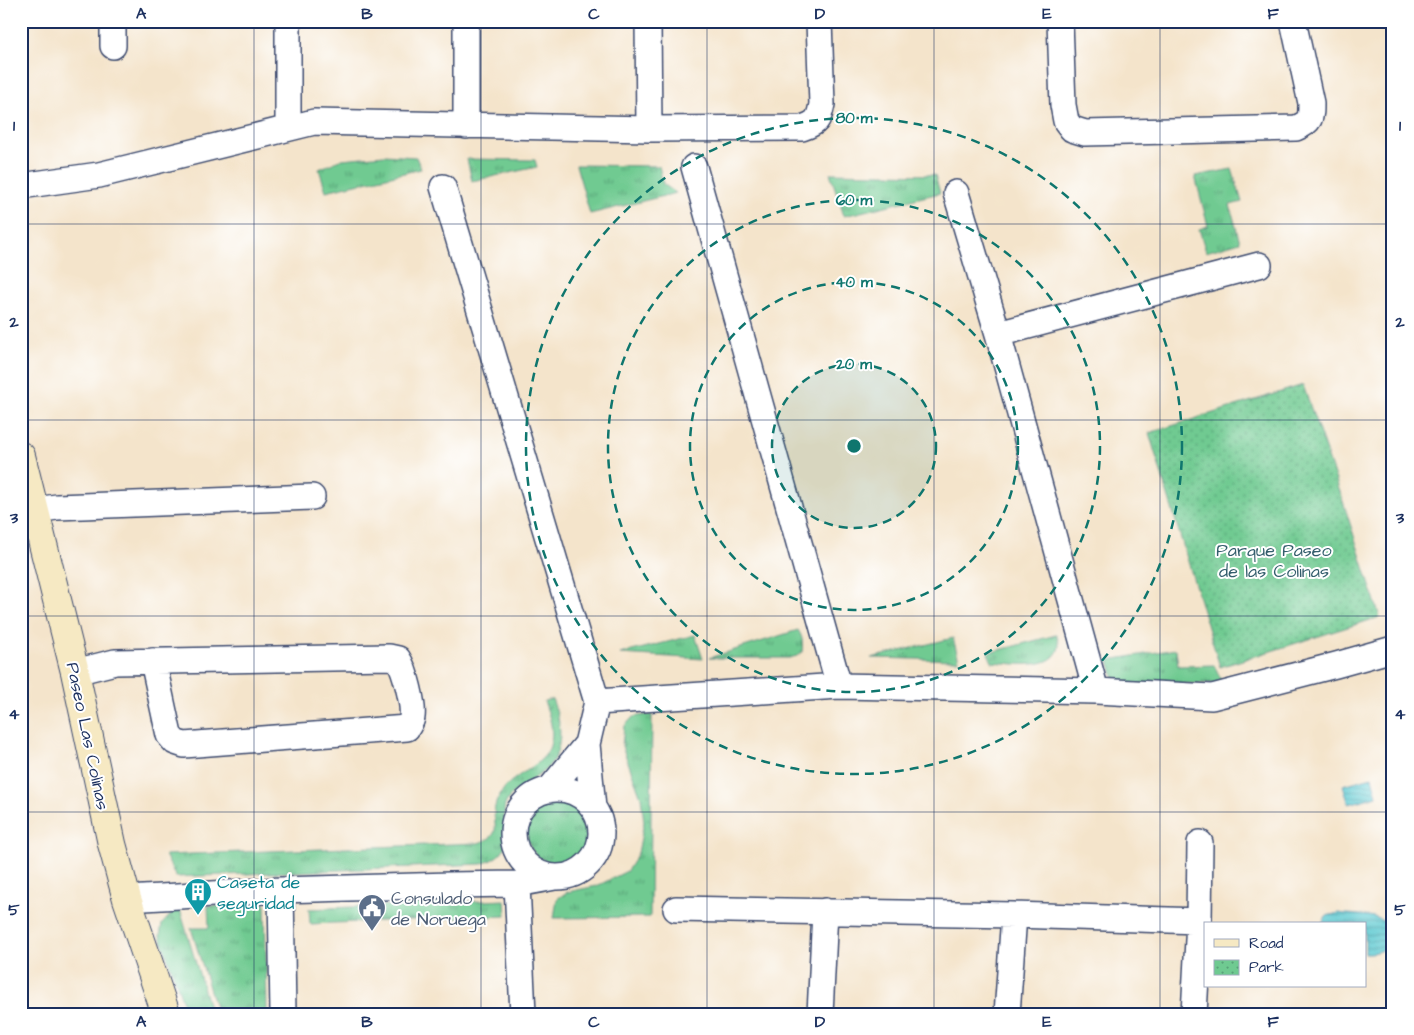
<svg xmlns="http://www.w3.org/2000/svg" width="1414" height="1035" viewBox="0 0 1414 1035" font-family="'Architects Daughter',sans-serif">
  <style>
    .grass { fill: url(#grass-tufts); stroke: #457c78 }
    .park { fill: url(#park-dots); stroke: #457c78 }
    .water { fill: url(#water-rules); stroke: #3b7c97 }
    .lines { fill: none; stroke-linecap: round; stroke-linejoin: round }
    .street-casing { stroke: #3c4a6e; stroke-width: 28 }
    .secondary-casing { stroke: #3c4a6e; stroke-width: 30 }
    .street { stroke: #fff; stroke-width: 25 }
    .secondary { stroke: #f6e9c3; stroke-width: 28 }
    .grid { fill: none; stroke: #1b2f5e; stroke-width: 1; stroke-opacity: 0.55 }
    .ring { fill: none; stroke: #0f766e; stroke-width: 2.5; stroke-dasharray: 9 6 }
    .labels { text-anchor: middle; stroke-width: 4; stroke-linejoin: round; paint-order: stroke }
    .park-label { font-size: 18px; fill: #345e6d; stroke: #fff }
    .street-label { font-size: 18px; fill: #1b2f5e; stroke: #fff }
    .culture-label { font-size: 18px; fill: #0d838f; stroke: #fff; text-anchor: start }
    .service-label { font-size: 18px; fill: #4e5e75; stroke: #fff; text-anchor: start }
    .centre { fill: #0f766e; stroke: #fff; stroke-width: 2.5 }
    .ring-label { font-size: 15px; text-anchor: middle; font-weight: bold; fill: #0f766e; stroke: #fff; stroke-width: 4; stroke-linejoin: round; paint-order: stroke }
    .neatline { fill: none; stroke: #1b2f5e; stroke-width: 2 }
    .grid-label { font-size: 16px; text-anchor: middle; font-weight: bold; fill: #1b2f5e }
  </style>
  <defs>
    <pattern id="grass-tufts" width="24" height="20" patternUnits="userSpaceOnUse" patternTransform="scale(1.25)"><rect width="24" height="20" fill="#6fca91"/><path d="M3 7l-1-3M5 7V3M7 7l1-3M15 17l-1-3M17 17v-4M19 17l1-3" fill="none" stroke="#5aa47a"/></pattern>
    <pattern id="park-dots" width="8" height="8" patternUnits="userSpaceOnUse" patternTransform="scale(1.25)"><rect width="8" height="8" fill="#6fca91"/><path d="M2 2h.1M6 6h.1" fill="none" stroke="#5aa47a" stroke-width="1.8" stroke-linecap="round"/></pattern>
    <pattern id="water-rules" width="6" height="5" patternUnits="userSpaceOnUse" patternTransform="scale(1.25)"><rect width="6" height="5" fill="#5bc9d0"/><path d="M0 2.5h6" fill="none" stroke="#4aa4ac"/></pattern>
  </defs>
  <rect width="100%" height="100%" fill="#fff"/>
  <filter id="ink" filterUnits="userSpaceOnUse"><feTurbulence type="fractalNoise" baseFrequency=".02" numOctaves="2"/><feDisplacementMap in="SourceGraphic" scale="10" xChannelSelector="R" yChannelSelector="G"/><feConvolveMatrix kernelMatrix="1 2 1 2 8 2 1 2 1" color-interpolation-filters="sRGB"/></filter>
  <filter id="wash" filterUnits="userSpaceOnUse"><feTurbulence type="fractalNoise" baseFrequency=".0096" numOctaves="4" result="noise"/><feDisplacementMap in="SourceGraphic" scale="20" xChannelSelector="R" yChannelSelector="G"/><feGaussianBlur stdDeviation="1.12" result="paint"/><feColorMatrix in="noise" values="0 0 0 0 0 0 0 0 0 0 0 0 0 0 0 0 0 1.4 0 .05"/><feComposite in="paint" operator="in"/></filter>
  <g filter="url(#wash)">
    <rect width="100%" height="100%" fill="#f4e4cb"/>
    <path class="grass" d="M384 155 416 157 421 169 326 191 319 169 342 159Z
      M467 159 535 160 537 167 472 181Z
      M576 165 659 166 663 184 676 193 590 214Z
      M1232 169 1242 202 1230 205 1240 242 1206 252 1199 229 1208 226 1195 176Z
      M830 173 935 175 940 193 844 216Z
      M798 630C803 637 803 644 802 652L797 656 789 658H709Z
      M695 635 703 659 620 654Z
      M1056 635C1059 641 1060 645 1058 650 1051 671 1009 663 992 662L988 653Z
      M953 638 959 660 871 658Z
      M1176 649 1178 666 1214 665 1223 683 1119 685 1114 678 1109 660Z
      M552 699C564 728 565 759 536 777 526 784 509 793 505 805 503 812 505 821 506 828 511 848 499 858 482 864L176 877 165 855 478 843C507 834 489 823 496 803 497 799 501 793 503 790 516 772 543 767 550 746 555 730 549 715 544 701Z
      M645 715H652L650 917 554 918 557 899 567 892 597 886 627 871 638 853 644 822 641 797 622 746 624 727 633 717Z
      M527 833a31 31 0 1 1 62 0a31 31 0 1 1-62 0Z
      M505 900 506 916 310 924 309 909Z
      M265 903 267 1014H217L191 928H209L208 906Z
      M179 906 211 1014H187L160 936 162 924Z"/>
    <path class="park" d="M1303 385 1340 492 1380 617 1220 667 1149 433Z"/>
    <path class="water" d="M1372 777 1377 796 1349 804 1343 785Z
      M1339 913C1351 915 1368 914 1379 919 1407 932 1389 955 1365 953V924H1322L1326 916Z"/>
  </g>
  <g filter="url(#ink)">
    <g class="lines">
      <defs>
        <path id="street" d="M466 21V126
          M648 21 649 129
          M1060 21 1063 105 1066 121 1072 129 1085 133 1296 128C1311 122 1311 118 1311 103L1293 21
          M113 46V21
          M288 128V21
          M694 167 839 686
          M21 186 99 175 314 122 649 129 802 128C817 123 819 120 822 104L819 21
          M443 187 597 702 587 744 593 808
          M956 193 998 334 1096 691
          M998 334 1259 265
          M35 510 57 507 312 497
          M75 672 115 662 389 657 398 659C405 669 414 705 412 717 412 721 409 724 407 728L184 745 175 742 169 735 153 661
          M597 702 839 686 1096 691 1212 697 1336 665 1393 649
          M513 833a44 44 0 1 1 88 0a44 44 0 1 1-88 0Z
          M549 790 587 744
          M517 884 523 1014
          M281 890 283 1014
          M127 899 281 890 450 885 517 884 555 877
          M676 909 1014 915 1199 921
          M820 1014 825 911
          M1007 1014 1014 915
          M1194 1014 1199 921 1200 843"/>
        <path id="secondary" d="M21 456 75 672 112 844 127 899 166 1014"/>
      </defs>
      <use href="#street" class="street-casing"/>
      <use href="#secondary" class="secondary-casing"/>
      <use href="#street" class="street"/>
      <use href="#secondary" class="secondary"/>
    </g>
  </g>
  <path class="grid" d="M254 21V1014M481 21V1014M707 21V1014M934 21V1014M1160 21V1014M21 224H1393M21 420H1393M21 616H1393M21 812H1393"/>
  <circle cx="854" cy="446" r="82" fill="#0f766e" fill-opacity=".12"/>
  <g class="ring">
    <circle cx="854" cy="446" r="82"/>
    <circle cx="854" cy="446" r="164"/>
    <circle cx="854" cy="446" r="246"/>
    <circle cx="854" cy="446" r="328"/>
  </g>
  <defs>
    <symbol id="building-pin" viewBox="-11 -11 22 30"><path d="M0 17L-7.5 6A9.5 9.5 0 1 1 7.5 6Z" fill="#0f9aa8" stroke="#fff"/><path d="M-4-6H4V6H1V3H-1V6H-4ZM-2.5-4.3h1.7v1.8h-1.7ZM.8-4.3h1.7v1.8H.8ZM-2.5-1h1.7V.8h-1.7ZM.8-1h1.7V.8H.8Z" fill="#fff"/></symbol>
    <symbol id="civic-pin" viewBox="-11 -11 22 30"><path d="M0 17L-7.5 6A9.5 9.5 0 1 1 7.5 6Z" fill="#5c6f8a" stroke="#fff"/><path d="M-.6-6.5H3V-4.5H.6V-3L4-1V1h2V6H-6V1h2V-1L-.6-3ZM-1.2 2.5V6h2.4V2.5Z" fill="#fff"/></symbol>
  </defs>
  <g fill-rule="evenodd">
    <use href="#building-pin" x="182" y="876" width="32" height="43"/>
    <use href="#civic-pin" x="356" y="892" width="32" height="43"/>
  </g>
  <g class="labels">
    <g class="park-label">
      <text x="1274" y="556">Parque Paseo<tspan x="1274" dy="21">de las Colinas</tspan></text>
    </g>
    <g class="street-label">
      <text transform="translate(88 736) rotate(78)" y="6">Paseo Las Colinas</text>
    </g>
    <g class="culture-label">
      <text x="217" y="888">Caseta de<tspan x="217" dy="21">seguridad</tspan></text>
    </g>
    <g class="service-label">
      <text x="391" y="904">Consulado<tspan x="391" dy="21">de Noruega</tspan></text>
    </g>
  </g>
  <circle cx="854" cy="446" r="8" class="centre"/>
  <g class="ring-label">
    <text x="854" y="123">80 m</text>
    <text x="854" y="205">60 m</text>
    <text x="854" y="287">40 m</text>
    <text x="854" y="369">20 m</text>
  </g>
  <rect width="1414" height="1035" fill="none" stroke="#fff" stroke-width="55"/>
  <rect x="1204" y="922" width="162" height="65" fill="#ffffff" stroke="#a4acbf"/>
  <rect x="1214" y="939" width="25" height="8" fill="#f6e9c3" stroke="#a4acbf"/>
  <text x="1249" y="948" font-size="15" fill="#1b2f5e">Road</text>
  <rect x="1214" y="960" width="25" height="15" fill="url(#park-dots)" stroke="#a4acbf"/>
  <text x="1249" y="972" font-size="15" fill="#1b2f5e">Park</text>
  <rect x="28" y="28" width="1358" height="980" class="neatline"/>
  <g class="grid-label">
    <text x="141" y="19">A</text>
    <text x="367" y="19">B</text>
    <text x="594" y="19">C</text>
    <text x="820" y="19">D</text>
    <text x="1047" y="19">E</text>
    <text x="1273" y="19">F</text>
    <text x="14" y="131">1</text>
    <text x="1400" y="131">1</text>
    <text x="14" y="327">2</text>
    <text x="1400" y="327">2</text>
    <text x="14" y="523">3</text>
    <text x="1400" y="523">3</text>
    <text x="14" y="719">4</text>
    <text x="1400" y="719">4</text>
    <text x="14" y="915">5</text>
    <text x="1400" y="915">5</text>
    <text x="141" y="1027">A</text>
    <text x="367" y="1027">B</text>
    <text x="594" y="1027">C</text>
    <text x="820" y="1027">D</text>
    <text x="1047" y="1027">E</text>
    <text x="1273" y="1027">F</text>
  </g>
</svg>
